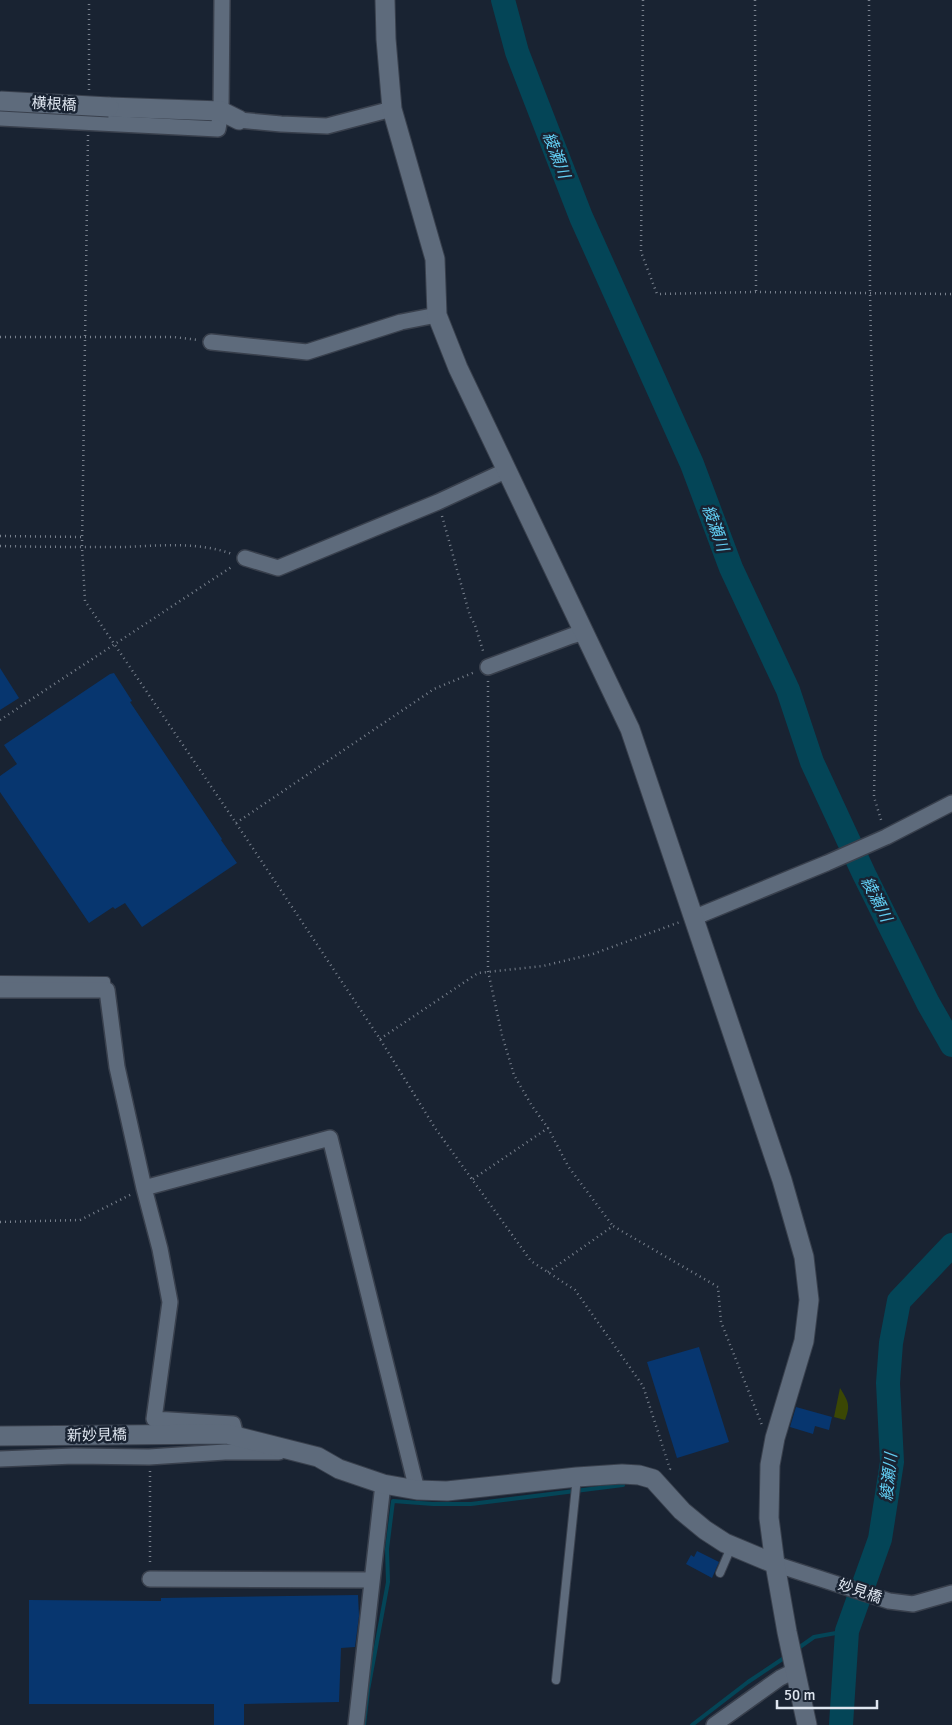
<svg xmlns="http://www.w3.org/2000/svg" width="952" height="1725" viewBox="0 0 952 1725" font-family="Signika,'Noto Sans JP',sans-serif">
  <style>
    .green { fill: #3b4704 }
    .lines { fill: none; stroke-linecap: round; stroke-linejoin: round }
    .stream { stroke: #044557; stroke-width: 4 }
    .river { stroke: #044557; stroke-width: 24 }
    .building { fill: #07366f }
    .service-casing { stroke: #39404d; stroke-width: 10 }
    .minor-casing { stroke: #39404d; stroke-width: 18 }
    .tertiary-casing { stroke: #39404d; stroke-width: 21 }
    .path { stroke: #78808d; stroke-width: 2.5; stroke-dasharray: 1 4; stroke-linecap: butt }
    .service { stroke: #5e6b7c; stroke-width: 8 }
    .minor { stroke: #5e6b7c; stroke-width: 15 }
    .tertiary { stroke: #5e6b7c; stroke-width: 19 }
    .tertiary-bridge-casing { stroke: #39404d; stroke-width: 21; stroke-linecap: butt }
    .tertiary-bridge { stroke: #5e6b7c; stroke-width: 19 }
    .labels { text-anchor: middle; stroke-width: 5; stroke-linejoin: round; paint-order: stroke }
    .street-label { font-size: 15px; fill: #dfe6f0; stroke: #192332 }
    .water-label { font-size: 16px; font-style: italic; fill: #62cef3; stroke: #192332 }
  </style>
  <rect width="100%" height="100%" fill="#192332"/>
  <path class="green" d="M840 1388C848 1401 851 1405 845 1420L834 1417Z"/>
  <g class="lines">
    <path class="stream" d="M797 1649 814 1637 847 1631
      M364 1725 368 1690 388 1582 387 1549 393 1501 433 1504H471L623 1485
      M692 1725 748 1682 787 1656"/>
    <path class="river" d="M503 0 517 52 581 217 692 464 731 568 788 690 812 762 864 874 928 1003 952 1045
      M841 1725 847 1631 880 1539 892 1462 888 1383 891 1343 899 1301 952 1245"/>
  </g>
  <path class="building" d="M0 668 19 698 0 710Z
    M114 673 132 701 130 702 222 839 221 840 237 863 142 927 125 903 115 909 113 907 89 923 0 792V776L17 764 4 745 110 674Z
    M699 1347 729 1442 677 1458 647 1362Z
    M796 1407 832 1417 829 1430 815 1426 813 1434 790 1427Z
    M697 1551 719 1562 712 1578 686 1564 691 1555 694 1557Z
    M358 1595 359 1616 355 1647 341 1648 339 1702 244 1704V1725H214V1704H29V1600L161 1601V1598Z"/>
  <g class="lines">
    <defs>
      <path id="service" d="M0 980 106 981 107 990
        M720 1573 732 1545
        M556 1680 577 1477"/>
      <path id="minor" d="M0 118 218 129 221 111 222 0
        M239 120 281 124 327 126 392 109
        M211 342 307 352 401 322 437 315
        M245 558 278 568 438 502 507 470
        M488 667 571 636 585 632
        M693 918 827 863 886 837 952 803
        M0 990H107L117 1067 144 1188 160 1249 170 1302 154 1419 233 1424 236 1436
        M144 1188 330 1138 417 1490
        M0 1459 74 1456 149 1457 225 1452H279
        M775 1564 889 1601 913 1604 952 1593
        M150 1579 372 1580
        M356 1725 383 1484
        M714 1725 780 1678 794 1671"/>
      <path id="tertiary" d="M385 0 386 39 392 109 435 259 437 315 458 368 630 729 782 1180 804 1257 809 1300 804 1341 775 1438 770 1465 769 1518 775 1564 787 1632 807 1725
        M109 107 221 111 239 120
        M0 1436 227 1434 318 1457 339 1469 383 1484 417 1490 447 1491 577 1477 622 1474 639 1475 653 1479 682 1511 705 1530 725 1543 775 1564"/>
    </defs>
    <use href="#service" class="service-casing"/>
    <use href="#minor" class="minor-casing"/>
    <use href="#tertiary" class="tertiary-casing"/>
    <path class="path" d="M643 0 641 252 657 294 756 292 952 294
      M755 0 756 291
      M869 0 870 292 877 637 874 797 882 823
      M89 90V0
      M88 135 82 547 85 601 236 823 380 1039 435 1128 531 1261 575 1290 643 1386 670 1469 667 1471
      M0 337H174L198 340
      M442 516 470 616 475 625 484 654
      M0 536 82 537
      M0 546C41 547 81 547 122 547 158 546 197 541 232 554
      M488 681V971L502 1035 514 1075 532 1106 548 1128 568 1166 613 1226
      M0 720 233 566
      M236 823 434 689 475 672
      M380 1039 478 973 543 966 593 954 680 922
      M473 1179 548 1128
      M0 1222 80 1220 132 1194
      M548 1272 613 1226 718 1287 721 1322 762 1425
      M150 1471V1566"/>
    <use href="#service" class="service"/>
    <use href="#minor" class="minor"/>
    <use href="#tertiary" class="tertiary"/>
    <defs>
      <path id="tertiary-bridge" d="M0 101 109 107"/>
    </defs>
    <use href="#tertiary-bridge" class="tertiary-bridge-casing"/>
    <use href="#tertiary-bridge" class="tertiary-bridge"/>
  </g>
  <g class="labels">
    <g class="street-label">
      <text transform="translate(54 104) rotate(3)" y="5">横根橋</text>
      <text transform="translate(97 1435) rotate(-1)" y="5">新妙見橋</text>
      <text transform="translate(860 1591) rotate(19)" y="5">妙見橋</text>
    </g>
    <g class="water-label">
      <text transform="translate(557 155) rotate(69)" y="6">綾瀬川</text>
      <text transform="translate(716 528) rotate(70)" y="6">綾瀬川</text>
      <text transform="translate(877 899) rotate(63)" y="6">綾瀬川</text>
      <text transform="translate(888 1477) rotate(-84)" y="6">綾瀬川</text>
    </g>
  </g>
  <path d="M777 1700v8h100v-8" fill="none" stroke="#dfe6f0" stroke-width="2.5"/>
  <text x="784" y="1700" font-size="15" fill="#dfe6f0" stroke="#192332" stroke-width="4" paint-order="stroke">50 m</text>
</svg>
